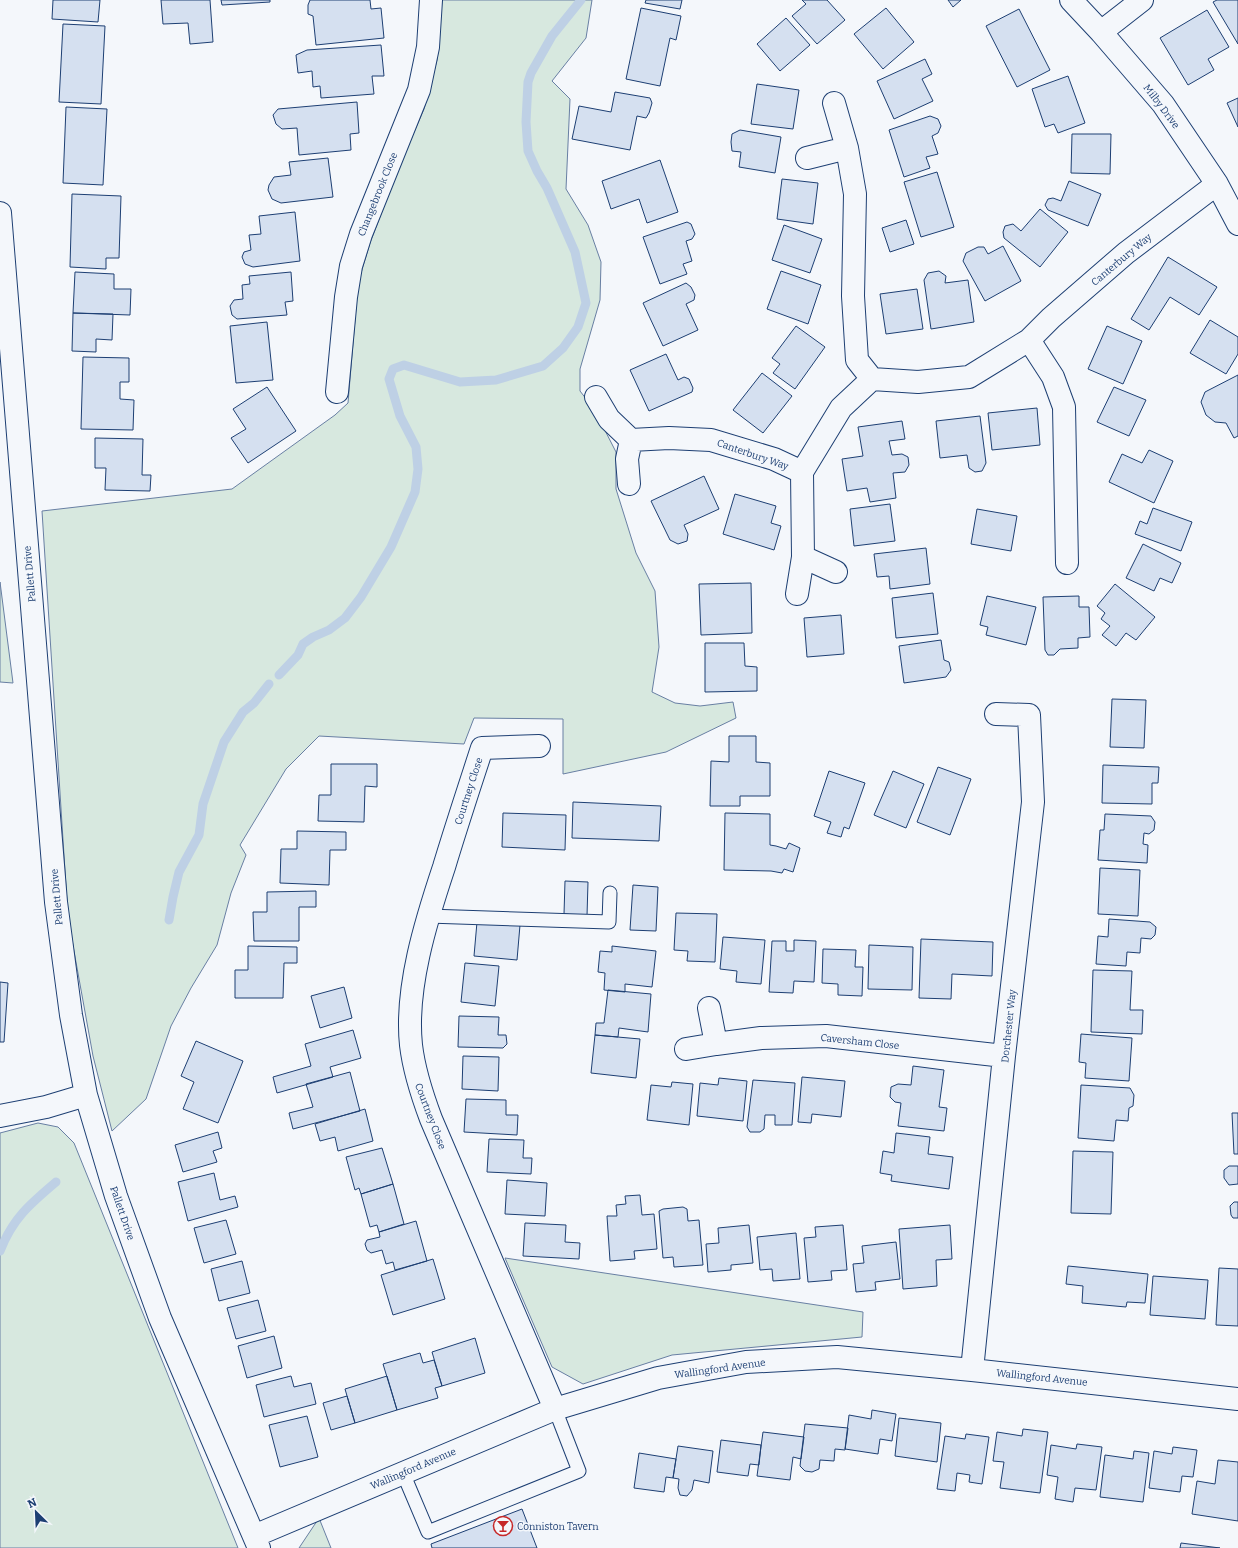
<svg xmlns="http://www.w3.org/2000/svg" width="1238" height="1548" viewBox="0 0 1238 1548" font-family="Bitter,serif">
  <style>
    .green { fill: #d7e8df; stroke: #687fa3 }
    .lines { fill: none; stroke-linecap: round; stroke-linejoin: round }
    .stream { stroke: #bed0e5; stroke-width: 9 }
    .building { fill: #d5e0f0; stroke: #1d3f73 }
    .lane-casing { stroke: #1d3f73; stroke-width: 15 }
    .street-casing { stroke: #1d3f73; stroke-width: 24 }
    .lane { stroke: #f4f7fb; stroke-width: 13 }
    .street { stroke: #f4f7fb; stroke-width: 22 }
    .labels { text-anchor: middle; stroke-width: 3; stroke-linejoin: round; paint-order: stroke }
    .street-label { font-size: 10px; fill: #1d3f73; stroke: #f4f7fb }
    .poi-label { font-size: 10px; fill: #1d3f73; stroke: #f4f7fb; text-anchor: start }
  </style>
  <rect width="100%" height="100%" fill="#f4f7fb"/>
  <path class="green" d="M442 0H592L586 38 552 81 570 99 566 189 588 225 601 262 600 300 580 369V391L594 409 616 452V489L636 553 655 591 659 647 652 692 675 703 700 706 733 702 736 718 666 752 563 774V719L474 718 464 744 319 736 286 769 240 845 246 855 231 893 217 945 191 988 171 1026 146 1099 112 1131 93 1056 68 918 42 511 232 489 335 415 348 403 358 283 370 243 398 169 424 109 437 60Z
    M0 582 13 683 0 682Z
    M38 1123 58 1127 74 1143 238 1548H0V1133Z
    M505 1258 863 1312 862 1337 672 1355 583 1384 552 1367Z
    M319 1518 331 1548H299Z"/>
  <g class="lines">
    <path class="stream" d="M279 675 298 655 303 644 313 637 329 630 345 618 361 597 391 547 415 492 418 469 416 447 400 416 389 379 393 369 404 365 460 382 496 380 543 366 563 348 578 327 586 303 575 252 547 188 537 171 528 151 526 122 528 82 531 73 552 36 581 0
      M169 920 173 897 179 872 199 835 203 804 224 742 243 712 254 703 269 684
      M0 1251C13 1218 30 1204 56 1182"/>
  </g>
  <path class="building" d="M53 0H100L98 22 52 19Z
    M161 0H210L213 42 190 44 188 23 163 24Z
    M221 0H270V2L222 5Z
    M310 0H370L371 9 381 8 384 38 316 45 313 16 308 14V5Z
    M646 0H682L680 9 645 3Z
    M802 0H827L845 20 817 44 792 16 806 4Z
    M948 0H961L953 7Z
    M1217 0H1238V44L1213 2Z
    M641 8 681 16 676 40 670 38 660 86 626 79Z
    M886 8 914 42 883 69 854 34Z
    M1019 9 1050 70 1017 87 986 26Z
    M1207 10 1229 47 1208 59 1214 70 1188 85 1160 38Z
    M786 18 810 45 780 71 757 44Z
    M63 24 105 26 101 104 59 102Z
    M381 45 384 76H372L374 94 321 98 320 86 313 87 312 71 298 73 296 55 307 50Z
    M925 59 932 74 922 79 933 101 894 119 877 81Z
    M1068 76 1085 123 1058 133 1054 124 1045 127 1032 89Z
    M757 84 799 90 793 129 751 124Z
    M615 92 650 98 652 103 649 113 646 118 637 116 630 150 572 139 579 106 611 112Z
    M1238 98V127L1227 103Z
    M357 102 359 133 350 134 351 150 299 155 297 128 282 129 276 124 273 115 278 109Z
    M66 107 107 109 103 185 63 183Z
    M930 116 938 119 941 126 938 133 932 136 938 154 926 157 930 168 904 177 889 130Z
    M740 130 781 137 775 173 739 167 741 152 732 151 731 142 732 134Z
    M1072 134H1111L1110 174 1071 173Z
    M328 158 333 197 281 203 272 199 268 190 269 185 274 177 291 175 289 162Z
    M660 160 678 212 647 223 639 199 611 209 602 181Z
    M937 172 954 227 921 237 904 182Z
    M782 179 818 183 813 224 777 219Z
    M1069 181 1101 194 1088 226 1048 210 1045 205 1048 199 1053 198 1061 201Z
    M72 194 121 196 119 258H106V269L70 267Z
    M1040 209 1068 232 1040 267 1004 238 1003 232 1005 226 1013 224 1021 231Z
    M295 212 300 261 253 267 245 264 242 257 244 252 251 250 249 235 261 234 259 216Z
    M906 220 914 244 890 252 882 228Z
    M687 222 691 224 695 234 692 239 686 241 692 261 683 264 687 274 660 284 643 237Z
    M784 225 822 239 810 273 772 260Z
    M1003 246 1021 281 985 301 963 261 966 253 978 247H984L988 254Z
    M1168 257 1217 287 1199 315 1170 297 1149 330 1131 319Z
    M781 271 821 285 808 324 767 309Z
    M939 271 946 276 945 283 968 280 974 322 931 329 924 280 928 273Z
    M75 272 114 274V289H131L130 315 73 313Z
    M291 272 293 301 285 302 287 315 237 319 232 315 230 306 234 300 243 299 242 285 250 284 249 276Z
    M686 283 691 287 695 295 694 300 686 304 698 330 663 346 643 303Z
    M917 289 923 329 886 334 880 294Z
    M73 313 113 314 112 340 96 339V352L72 351Z
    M1210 320 1238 337V354L1226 374 1190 353Z
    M267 322 273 380 236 383 230 326Z
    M796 326 825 347 795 389 773 373 780 364 772 358Z
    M1107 326 1142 341 1123 384 1088 369Z
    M666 354 678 380 684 377 689 379 693 388 692 392 649 411 630 370Z
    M83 357 129 358V382H120V399L134 400 133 430 81 429Z
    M762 373 792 396 763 433 733 410Z
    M1238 375V436L1234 438 1226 423 1215 422 1206 415 1201 402 1205 392Z
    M267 387 296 431 248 463 231 438 246 429 233 409Z
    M1114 387 1146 400 1129 436 1097 422Z
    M1037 408 1040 445 992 450 988 413Z
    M980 416 986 463 982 471 975 472 969 468 967 455 940 458 936 421Z
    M902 421 905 439 889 441 892 455 902 454 908 457 909 465 905 472 893 473 896 498 870 502 867 488 847 491 842 459 863 456 858 427Z
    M95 438 143 439 142 475H151L150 491 105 490 106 468H95Z
    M1149 450 1173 461 1154 503 1109 482 1122 454 1142 463Z
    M704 476 719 509 684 525 688 534 687 541 678 544 670 540 651 501Z
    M735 494 776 506 771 523 781 526 774 550 723 534Z
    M890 504 895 541 854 546 850 509Z
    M1153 508 1192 522 1181 551 1135 534 1140 521 1147 524Z
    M977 509 1017 516 1011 551 971 544Z
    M1143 544 1181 563 1172 583 1160 578 1154 591 1126 578Z
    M926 548 930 584 890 589 889 576 877 577 874 554Z
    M751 583 752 633 701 635 699 584Z
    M1115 584 1155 617 1136 640 1126 633 1116 646 1102 635 1110 626 1101 619 1105 613 1097 606Z
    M933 593 938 634 896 638 892 598Z
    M987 596 1036 607 1026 645 986 635 988 627 980 625Z
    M1079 596V607H1089L1090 637 1078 638V648L1060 649 1054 655H1048L1045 650 1043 597Z
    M841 615 844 654 807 657 804 618Z
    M941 640 944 660 949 662 951 670 946 677 904 683 899 646Z
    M705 643H744L745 666 757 667V691L705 692Z
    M1112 699 1146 700 1144 748 1110 747Z
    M729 736H756V762L770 763V796H740V806H710L711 761 729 762Z
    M331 764H377V787L365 786 364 822 318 821 319 795H331Z
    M1103 765 1159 767 1158 783H1152V804L1102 803Z
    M938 767 971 779 950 835 917 822Z
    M829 771 865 783 849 829 844 827 841 837 827 833 831 822 814 816Z
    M893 771 924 784 906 828 874 815Z
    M573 802 661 806 659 841 572 838Z
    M503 813 566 815 565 850 502 847Z
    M725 813 770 814V845L776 846 786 849 789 843 800 848 793 872 784 869 782 873 771 871 724 870Z
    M1105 814 1151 816 1155 822 1154 830 1149 834 1144 833 1143 844 1148 845 1147 863 1098 860 1100 830H1104Z
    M297 831 346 832V850H330L329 885 280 883 281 849H297Z
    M1100 868 1140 870 1138 916 1098 914Z
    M565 881 588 882 587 916 564 914Z
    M633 885 658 887 656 931 630 930Z
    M316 891V907H299V941H254L253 912H267V892Z
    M676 913 717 914 715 962 687 961 688 951 674 950Z
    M1109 919 1150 922 1156 927 1155 935 1151 939 1141 938 1140 953 1127 952 1126 966 1096 964 1098 936 1108 937Z
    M477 922 520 925 517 960 474 956Z
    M723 937 765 940 761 984 736 982 737 971 720 969Z
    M921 939 993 942 992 976 952 974 951 999 919 998Z
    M794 940 816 941 814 982 794 981 793 993 769 992 772 941H786V951H794Z
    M869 945 913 947 912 990 868 989Z
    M248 946 297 947V963H284L283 998H235V970H248Z
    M612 946 656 951 652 987 625 984V992L604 990 605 973 598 972 600 951 612 952Z
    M823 949 856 950 855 967H863L862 996 838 995V984L822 983Z
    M465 963 499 966 495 1006 461 1002Z
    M1093 970 1132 971 1130 1010H1143L1142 1034 1091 1032Z
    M0 982 8 983 4 1042H0Z
    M344 987 352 1018 320 1028 311 996Z
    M608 990 651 994 648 1032 619 1028 618 1037 595 1035 596 1023H604Z
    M459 1016 499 1017 498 1035H506L507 1044 503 1048 458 1047Z
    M353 1030 361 1058 330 1067 333 1077 277 1093 273 1077 311 1066 305 1044Z
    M1081 1034 1132 1038 1129 1081 1085 1078 1086 1063 1079 1062Z
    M595 1035 640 1039 636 1078 591 1073Z
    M196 1041 243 1061 218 1123 183 1109 194 1082 181 1076Z
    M463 1056 499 1057 498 1091 462 1089Z
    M913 1066 944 1070 939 1107 947 1108 944 1131 898 1126 901 1103 895 1102 890 1097 891 1087 898 1084 911 1085Z
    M350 1072 360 1111 293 1129 289 1113 313 1107 306 1084Z
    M802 1077 845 1081 841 1117 812 1114 811 1123 798 1122Z
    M719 1078 747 1081 743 1121 697 1116 700 1083 718 1085Z
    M753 1080 795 1083 792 1125H775V1115H765L764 1129 760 1132H750L747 1127Z
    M672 1082 693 1084 689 1125 647 1120 651 1085 671 1087Z
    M1081 1085 1130 1088 1134 1095 1133 1106 1129 1108 1128 1121 1116 1120 1114 1141 1078 1138Z
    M466 1099 506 1100V1115H518L517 1135 464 1132Z
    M365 1109 373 1141 338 1151 335 1137 320 1141 315 1124Z
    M1232 1113H1238V1154H1234Z
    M218 1132 222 1148 213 1151 217 1162 183 1172 175 1145Z
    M896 1133 930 1137 928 1154 953 1157 949 1189 891 1181 892 1175 880 1173 883 1151 894 1153Z
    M489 1139 524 1140 523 1158H532L531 1174 487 1172Z
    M382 1148 393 1184 361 1194 359 1188 355 1190 346 1157Z
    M1073 1151 1113 1152 1111 1214 1071 1213Z
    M1229 1166H1238V1184L1229 1185 1224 1178V1170Z
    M214 1173 220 1200 235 1196 238 1207 188 1221 178 1182Z
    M507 1180 547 1183 545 1216 505 1214Z
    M393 1184 404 1224 379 1232 377 1225 370 1227 361 1194Z
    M640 1195 642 1215 654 1214 657 1249 634 1251 635 1259 610 1261 607 1216H617L616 1205 626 1204 625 1196Z
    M1234 1202H1238V1218H1233L1231 1215 1230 1206Z
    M683 1207 687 1209 688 1221 699 1220 703 1265 674 1267 673 1257 663 1258 659 1211 663 1209Z
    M226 1220 236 1254 204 1263 194 1228Z
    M416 1221 427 1261 395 1270 393 1262 386 1264 382 1250 371 1253 367 1250 365 1244 367 1240 380 1237 379 1232Z
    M525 1223 566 1225 565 1242 580 1243 579 1259 523 1256Z
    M749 1225 753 1263 731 1265V1270L708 1272 706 1244 719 1243 718 1228Z
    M843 1225 847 1270 831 1271 832 1280 808 1282 804 1238 816 1237 815 1227Z
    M950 1225 952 1259 936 1260 937 1286 903 1289 899 1229Z
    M796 1233 800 1279 773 1281 772 1269 760 1270 757 1237Z
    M896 1242 900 1279 875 1282 876 1290 856 1292 853 1264 864 1263 862 1246Z
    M433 1259 445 1299 393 1315 381 1275Z
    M242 1261 250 1293 219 1301 211 1269Z
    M1068 1266 1148 1274 1145 1303 1127 1302 1126 1307 1082 1303 1083 1286 1066 1284Z
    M1219 1268 1238 1269V1326L1216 1325Z
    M1153 1276 1208 1280 1205 1319 1150 1315Z
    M258 1300 266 1331 236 1339 227 1308Z
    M274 1336 282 1368 247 1378 238 1346Z
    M475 1338 485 1373 442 1386 432 1352Z
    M420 1353 423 1363 434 1360 442 1386 435 1388 438 1398 397 1410 383 1364Z
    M291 1376 294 1387 311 1383 316 1404 264 1417 256 1385Z
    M387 1376 397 1410 355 1423 345 1389Z
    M347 1396 355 1423 331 1430 323 1403Z
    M872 1410 896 1414 892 1441 880 1439 878 1454 845 1449 849 1415 871 1419Z
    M307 1416 318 1457 280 1467 269 1425Z
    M899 1418 941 1423 937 1462 895 1456Z
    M805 1424 848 1428 845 1450 835 1449 834 1461 820 1460 819 1469 812 1472 805 1471 800 1466Z
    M1023 1429 1048 1432 1040 1493 1000 1488 1004 1462 993 1461 997 1432 1022 1436Z
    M763 1432 804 1437 801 1459 793 1457 790 1480 757 1476Z
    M966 1434 989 1437 982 1484 969 1482 970 1475 957 1473 955 1491 937 1489 945 1436 965 1439Z
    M721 1440 761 1445 759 1465 750 1464 748 1476 717 1472Z
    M1077 1444 1102 1447 1096 1490 1075 1488 1073 1502 1055 1499 1058 1477 1047 1475 1051 1445 1076 1449Z
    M678 1446 713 1451 709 1483 694 1480 692 1490 687 1496 680 1495 678 1488 679 1479 673 1478Z
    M1173 1447 1197 1450 1193 1477 1182 1476 1180 1492 1149 1488 1154 1451 1172 1454Z
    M1134 1451 1149 1453 1143 1502 1100 1497 1105 1455 1133 1459Z
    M639 1453 676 1459 673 1478 666 1477 664 1492 634 1488Z
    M1218 1460 1238 1462V1521L1192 1514 1197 1481 1215 1484Z
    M522 1509 537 1548H432L431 1544Z
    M1181 1543 1220 1548H1180Z"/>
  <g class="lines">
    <defs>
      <path id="lane" d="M428 916 609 922 610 893
        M403 1473 428 1532 579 1471 555 1409"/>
      <path id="street" d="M1071 0 1101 32 1163 104 1217 184 1238 224
        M1101 32 1142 0
        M834 103 847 148 855 194 853 296 857 360 872 379
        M807 158 847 148
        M0 213 56 902 71 1015 86 1095 116 1196 160 1318 259 1548
        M1029 340 1053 377 1064 407 1067 563
        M337 392 346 297 351 266 361 234 419 90 428 47 431 0
        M596 397 609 419 631 440 669 438 711 440 774 459 802 472 841 408 872 379 918 382 969 377 1029 340 1051 318 1126 253 1217 184
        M802 472 803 557
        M629 484 627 459 631 440
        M797 594 803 557 836 572
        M539 746 482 748C469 788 456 827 444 867 426 921 405 988 411 1045 414 1071 422 1095 431 1119L555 1409
        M709 1008 716 1044
        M686 1049 716 1044 761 1038 826 1036 1004 1056
        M0 1116 46 1107 86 1095
        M972 1370 1004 1056 1033 802 1029 715 996 714
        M254 1536 555 1409 658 1378 746 1362 837 1357 972 1370 1238 1399"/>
    </defs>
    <use href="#lane" class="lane-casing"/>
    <use href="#street" class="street-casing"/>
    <use href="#lane" class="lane"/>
    <use href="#street" class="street"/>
  </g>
  <defs>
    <symbol id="bar-ring" viewBox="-11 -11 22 22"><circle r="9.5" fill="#f4f7fb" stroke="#c62828" stroke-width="1.5"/><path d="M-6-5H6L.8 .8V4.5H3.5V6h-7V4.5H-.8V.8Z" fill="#c62828"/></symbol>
  </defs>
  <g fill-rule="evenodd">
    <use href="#bar-ring" x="492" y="1515" width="22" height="22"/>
  </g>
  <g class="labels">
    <g class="street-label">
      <text transform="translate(1162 106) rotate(53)" y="4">Milby Drive</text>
      <text transform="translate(377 194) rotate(-68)" y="4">Changebrook Close</text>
      <text transform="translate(1121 259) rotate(-40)" y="4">Canterbury Way</text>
      <text transform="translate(753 454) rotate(19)" y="4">Canterbury Way</text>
      <text transform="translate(29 574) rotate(-95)" y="4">Pallett Drive</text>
      <text transform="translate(468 791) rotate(-72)" y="4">Courtney Close</text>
      <text transform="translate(56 897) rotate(-95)" y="4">Pallett Drive</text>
      <text transform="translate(1008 1026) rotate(-84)" y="4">Dorchester Way</text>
      <text transform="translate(860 1041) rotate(6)" y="4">Caversham Close</text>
      <text transform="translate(431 1116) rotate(69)" y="4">Courtney Close</text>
      <text transform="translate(123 1213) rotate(71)" y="4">Pallett Drive</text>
      <text transform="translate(720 1368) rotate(-8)" y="4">Wallingford Avenue</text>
      <text transform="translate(1042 1377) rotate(6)" y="4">Wallingford Avenue</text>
      <text transform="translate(413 1468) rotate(-23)" y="4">Wallingford Avenue</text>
    </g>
    <g class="poi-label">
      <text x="517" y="1530">Conniston Tavern</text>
    </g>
  </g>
  <g transform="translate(36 1512) rotate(336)" stroke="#f4f7fb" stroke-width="3" paint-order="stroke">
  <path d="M0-3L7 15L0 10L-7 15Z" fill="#1d3f73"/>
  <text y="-6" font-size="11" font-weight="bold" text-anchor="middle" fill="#1d3f73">N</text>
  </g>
</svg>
